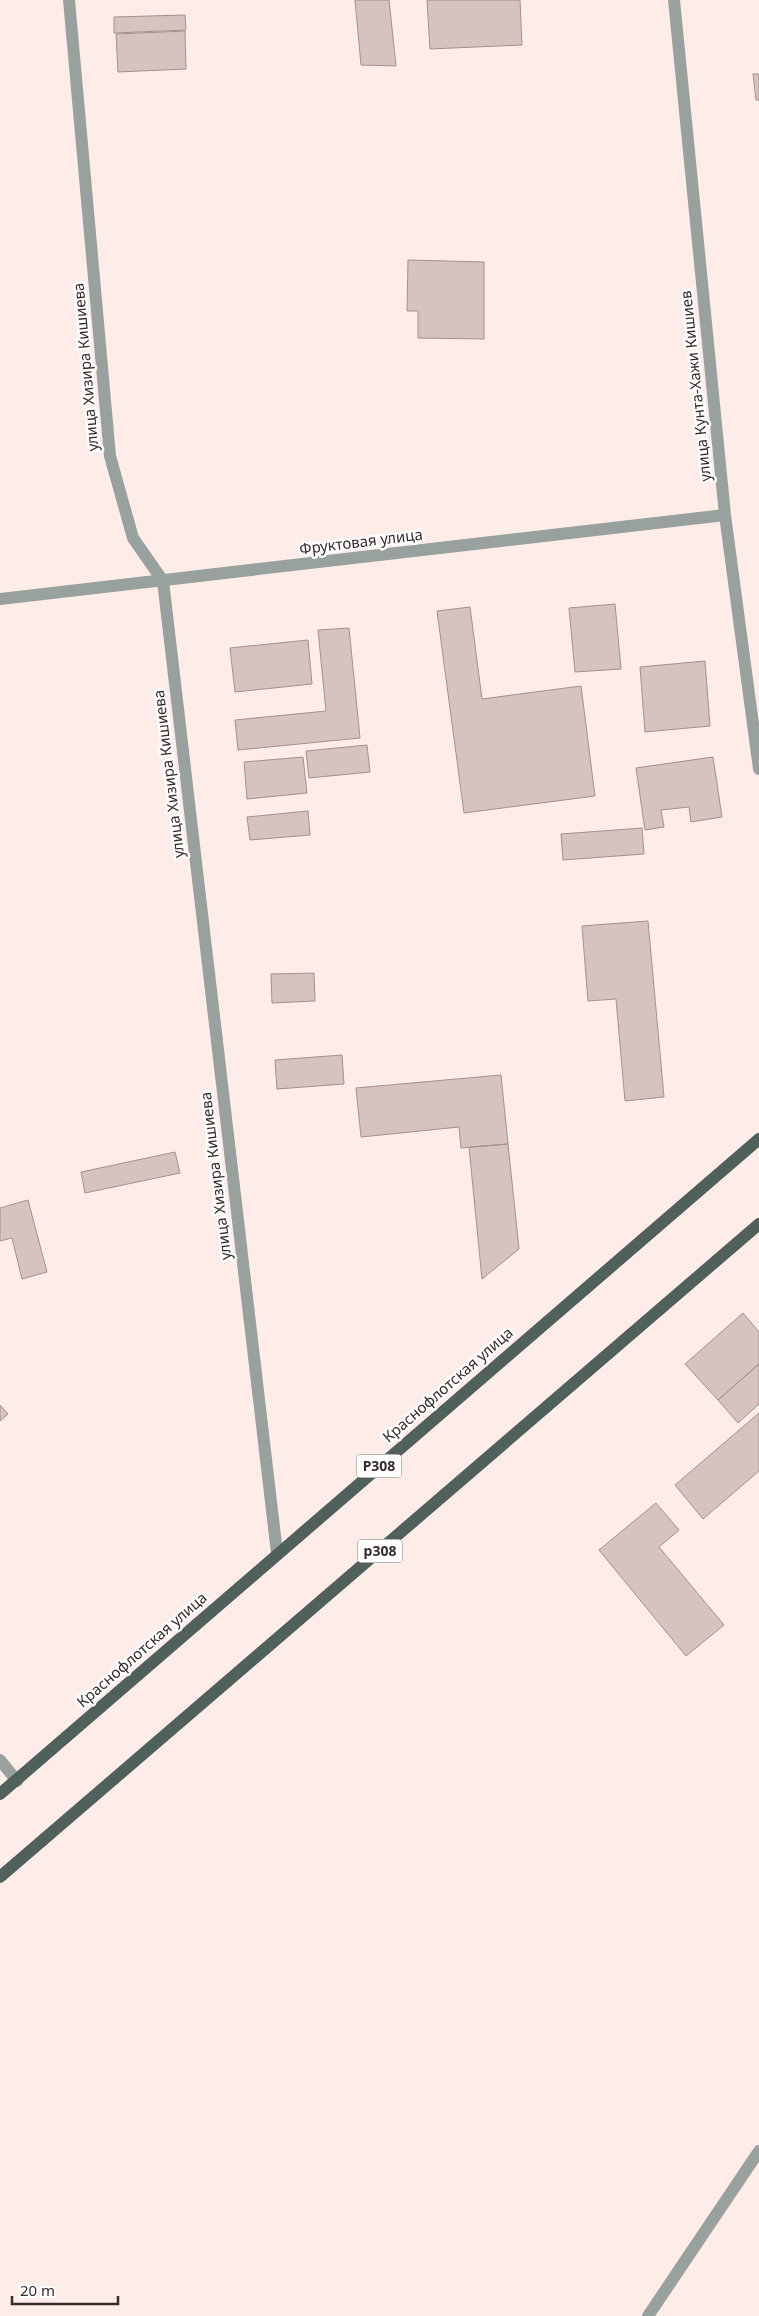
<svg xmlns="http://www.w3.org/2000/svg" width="759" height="2316" viewBox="0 0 759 2316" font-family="'Noto Sans',sans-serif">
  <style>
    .building { fill: #d8c2be; stroke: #a4908b }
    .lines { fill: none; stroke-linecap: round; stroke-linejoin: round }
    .lane { stroke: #98a19d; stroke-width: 12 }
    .street { stroke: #98a19d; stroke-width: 12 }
    .primary { stroke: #50605a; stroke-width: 12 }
    .labels { text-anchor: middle; stroke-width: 5; stroke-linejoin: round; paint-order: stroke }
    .shield { fill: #fefefe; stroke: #716b6a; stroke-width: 1 }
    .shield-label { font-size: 14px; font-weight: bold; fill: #352c2b }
    .street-label { font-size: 15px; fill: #352c2b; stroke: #fefefe }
  </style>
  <rect width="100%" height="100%" fill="#feece8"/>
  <path class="building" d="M355 0H389L396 66 361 65Z
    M427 0H520L522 45 430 49Z
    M185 15 186 30 114 33V17Z
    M185 31 186 69 118 72 116 34Z
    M753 74H759V100H756Z
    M408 260 484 262V339L418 338V311H407Z
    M615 604 621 669 575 672 569 608Z
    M470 607 482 699 581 686 595 796 464 813 437 611Z
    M349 628 360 738 238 750 235 720 326 711 318 630Z
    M308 640 312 684 235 692 230 648Z
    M705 661 710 726 645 732 640 667Z
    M367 745 370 772 309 778 306 751Z
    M303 757 307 793 247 799 244 762Z
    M713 757 722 817 691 822 689 807 661 810 664 827 645 830 636 768Z
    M308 811 310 835 250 840 247 817Z
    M642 828 644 854 563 860 561 834Z
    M648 921 664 1097 625 1101 616 999 588 1001 582 926Z
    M314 973 315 1001 272 1003 271 974Z
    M342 1055 344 1084 277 1089 275 1060Z
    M501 1075 508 1144 461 1148 459 1127 361 1137 356 1088Z
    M508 1144 519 1249 482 1279 469 1147Z
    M175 1152 180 1173 85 1193 81 1172Z
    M28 1200 47 1272 22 1279 12 1238 0 1241V1208Z
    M743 1313 759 1332V1364L718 1400 685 1364Z
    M759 1364V1404L738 1423 718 1400Z
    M0 1405 8 1414 0 1421Z
    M759 1413V1471L703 1519 675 1485Z
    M656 1503 679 1530 659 1547 724 1625 686 1656 599 1550Z"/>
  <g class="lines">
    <path class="lane" d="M0 1760 17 1781
      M648 2316 759 2151"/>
    <path class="street" d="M69 0 110 456 133 538 163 581 277 1553
      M674 0 725 515 759 769
      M0 599 725 515"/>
    <path class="primary" d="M0 1794 759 1139
      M0 1877 759 1224"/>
  </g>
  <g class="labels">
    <g class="shield">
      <rect x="356.5" y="1454.5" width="45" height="23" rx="4"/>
      <rect x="357.5" y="1539.5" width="45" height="23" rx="4"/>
    </g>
    <g class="shield-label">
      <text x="379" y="1471">P308</text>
      <text x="380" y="1556">p308</text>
    </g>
    <g class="street-label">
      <text transform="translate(86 367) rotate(-95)" y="5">улица Хизира Кишиева</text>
      <text transform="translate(696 386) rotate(-96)" y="5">улица Кунта-Хажи Кишиев</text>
      <text transform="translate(361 542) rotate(-7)" y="5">Фруктовая улица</text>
      <text transform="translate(169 774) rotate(-97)" y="5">улица Хизира Кишиева</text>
      <text transform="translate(216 1176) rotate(-97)" y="5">улица Хизира Кишиева</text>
      <text transform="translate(448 1385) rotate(-41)" y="5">Краснофлотская улица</text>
      <text transform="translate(142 1650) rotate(-41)" y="5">Краснофлотская улица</text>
    </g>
  </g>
  <path d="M12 2296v8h106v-8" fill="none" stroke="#352c2b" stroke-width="2.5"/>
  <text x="20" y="2296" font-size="15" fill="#352c2b" stroke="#fefefe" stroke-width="4" paint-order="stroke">20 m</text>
</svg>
